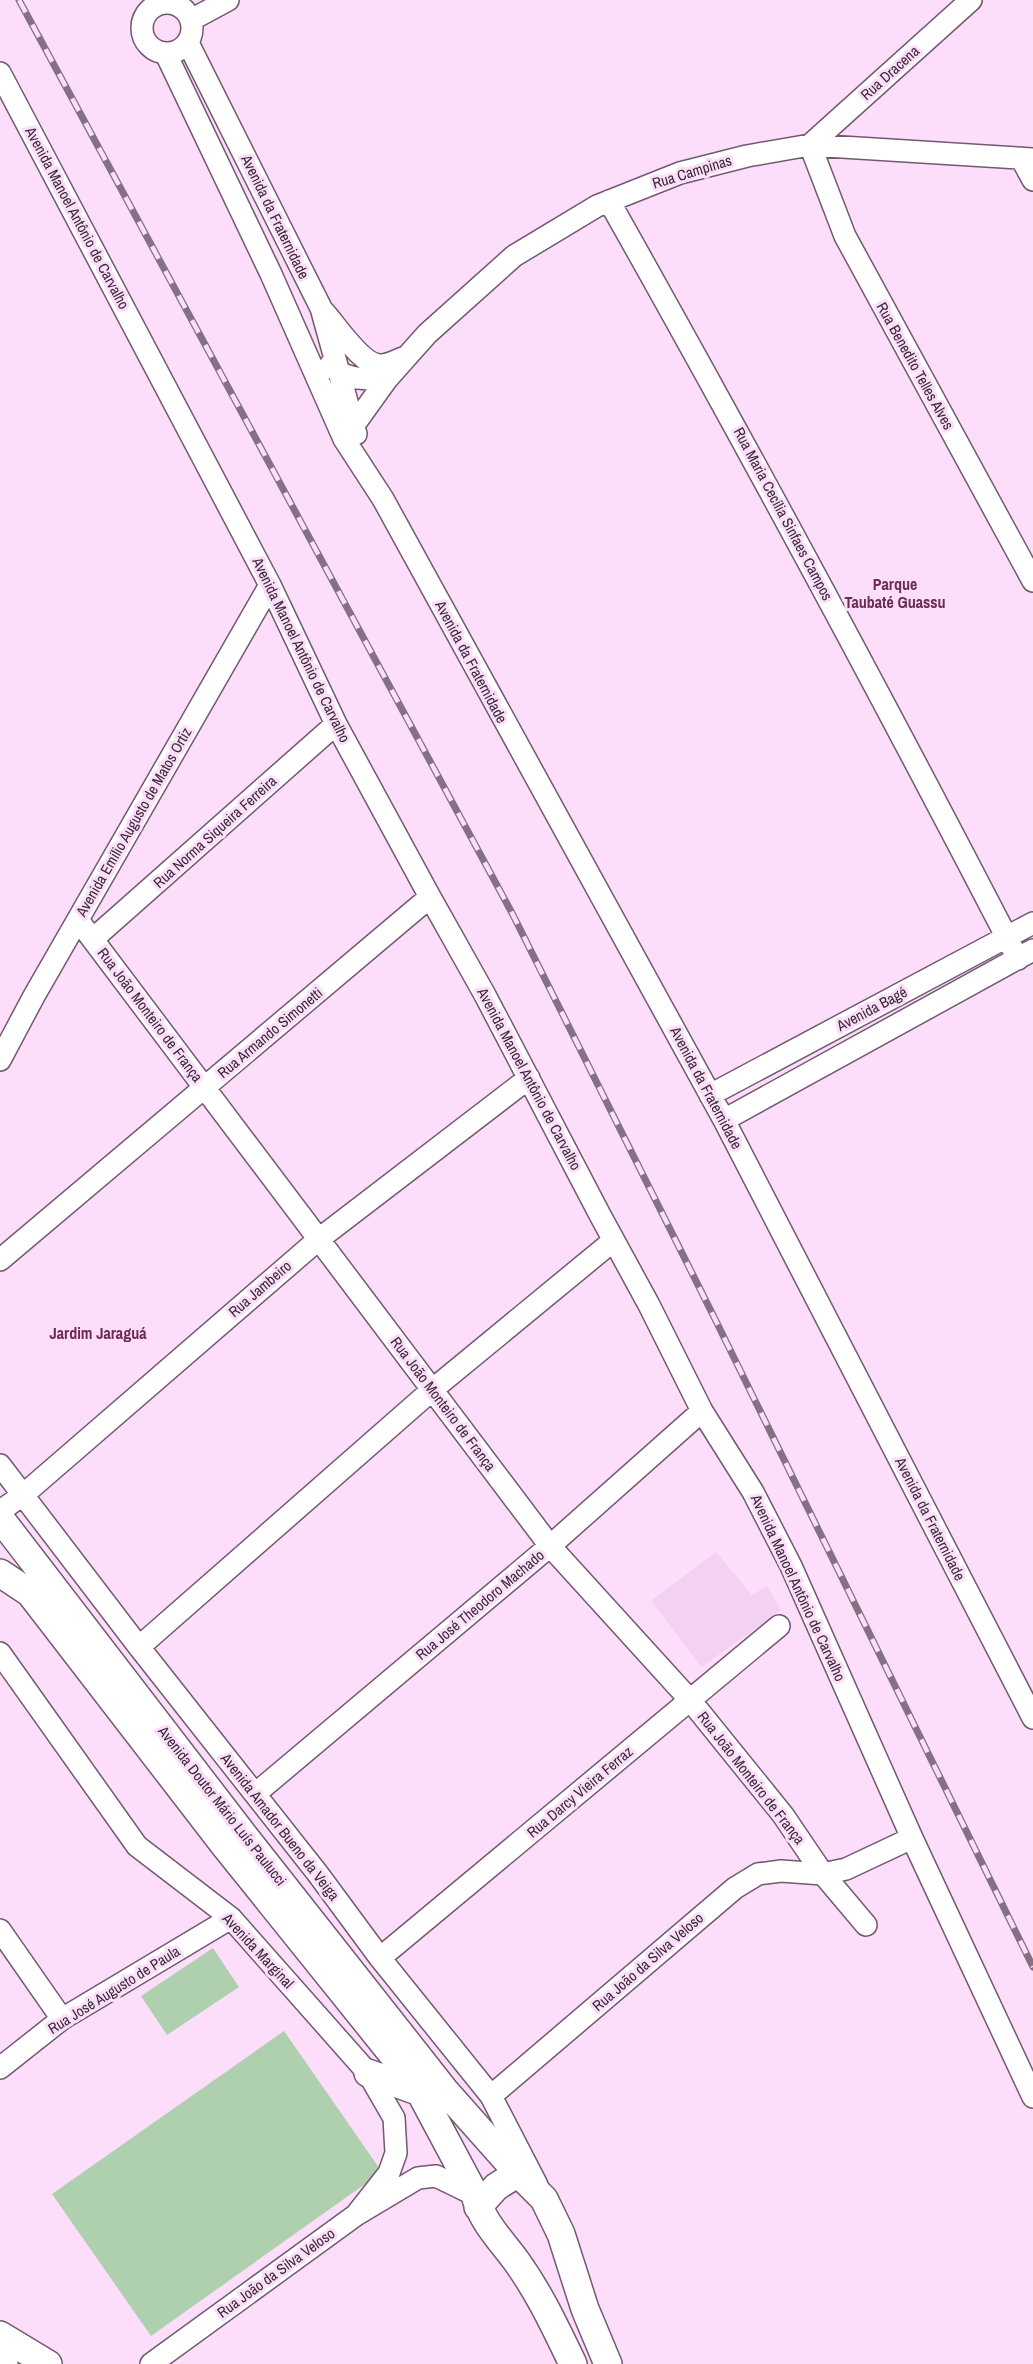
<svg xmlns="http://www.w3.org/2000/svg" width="1033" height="2364" viewBox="0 0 1033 2364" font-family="'Archivo Narrow',sans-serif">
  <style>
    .built { fill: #f4d0f2 }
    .green { fill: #aed0af }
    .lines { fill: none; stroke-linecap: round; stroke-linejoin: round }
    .minor-casing { stroke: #725971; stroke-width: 24 }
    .major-casing { stroke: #725971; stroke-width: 30 }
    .minor { stroke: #fff; stroke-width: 21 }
    .major { stroke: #fff; stroke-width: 27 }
    .rail-casing { stroke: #847183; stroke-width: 7 }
    .rail { stroke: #fcdefa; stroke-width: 4.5; stroke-dasharray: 14; stroke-linecap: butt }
    .labels { text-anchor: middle; stroke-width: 6; stroke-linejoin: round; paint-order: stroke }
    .street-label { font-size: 15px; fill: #372b36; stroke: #fcdefa }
    .neighbourhood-label { font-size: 16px; font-weight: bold; fill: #6c2c4d; stroke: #fcdefa }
  </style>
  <rect width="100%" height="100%" fill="#fcdefa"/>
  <path class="built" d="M716 1552 752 1595 767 1586 781 1610 702 1667 651 1601Z"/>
  <path class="green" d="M213 1948 239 1987 167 2035 141 1996Z
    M284 2031 382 2172 151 2336 52 2194Z"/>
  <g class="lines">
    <defs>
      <path id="minor" d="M971 0 810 145 845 236 1033 581
        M142 28a25 25 0 1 1 50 0a25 25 0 1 1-50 0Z
        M191 20 228 0
        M188 43 321 308 356 434
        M166 54 271 274 344 439 383 499 724 1120 1033 1718
        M0 73 270 585 336 724 430 897 485 995 600 1215 649 1305 702 1411 753 1492 791 1566 912 1838 1033 2097
        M1021 158 1033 180
        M609 201C750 451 886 704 1018 959
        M324 312C337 326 362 366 381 365 388 365 397 360 403 358
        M330 365C346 381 366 379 387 379
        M344 439 387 379 427 334 514 256 597 206 680 173 747 156 810 145 1033 159
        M78 920 550 1546 690 1700 783 1815 823 1874 866 1925
        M93 939 336 724
        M0 1060 34 996 270 585
        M710 1095 1033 923
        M724 1120 1033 950
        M0 1260 430 897
        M0 1465 139 1647 318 1874 380 1958 491 2096 537 2185
        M0 1511 23 1495 319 1239 529 1078
        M139 1647 432 1390 613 1241
        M0 1653 137 1846 231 1918 368 2073 394 2118 396 2153 389 2173 356 2215
        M255 1794 550 1546 702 1411
        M0 1930 62 2019
        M380 1958 779 1626
        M0 2068 62 2019 231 1918
        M491 2096 735 1888 758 1874 781 1871 823 1874 846 1869 912 1838
        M151 2364 356 2215 418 2178 436 2176 475 2195"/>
      <path id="major" d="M0 1518 242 1833 446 2092 518 2173 544 2199 561 2234 585 2309 608 2364
        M0 1573 30 1593 225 1846 397 2060 420 2092 475 2195C482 2222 501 2240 517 2262 540 2294 556 2329 573 2364
        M368 2073 420 2092
        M478 2207 496 2187 518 2173
        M0 2335 48 2364
        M0 2362 4 2364"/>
    </defs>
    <use href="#minor" class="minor-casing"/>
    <use href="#major" class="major-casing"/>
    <use href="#minor" class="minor"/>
    <use href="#major" class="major"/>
    <defs>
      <path id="rail" d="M19 0 512 913 714 1317 1033 1967"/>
    </defs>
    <use href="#rail" class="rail-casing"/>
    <use href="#rail" class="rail"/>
  </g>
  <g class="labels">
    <g class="street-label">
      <text transform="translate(890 73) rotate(-42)" y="5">Rua Dracena</text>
      <text transform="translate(692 172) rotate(-17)" y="5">Rua Campinas</text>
      <text transform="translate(275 217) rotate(64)" y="5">Avenida da Fraternidade</text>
      <text transform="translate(77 218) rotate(62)" y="5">Avenida Manoel Antônio de Carvalho</text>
      <text transform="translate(915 366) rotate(61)" y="5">Rua Benedito Telles Alves</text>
      <text transform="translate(783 514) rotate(62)" y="5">Rua Maria Cecília Sinfaes Campos</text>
      <text transform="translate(301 650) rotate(64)" y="5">Avenida Manoel Antônio de Carvalho</text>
      <text transform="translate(471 662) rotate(62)" y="5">Avenida da Fraternidade</text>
      <text transform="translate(134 822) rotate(-60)" y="5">Avenida Emílio Augusto de Matos Ortiz</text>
      <text transform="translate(215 832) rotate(-42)" y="5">Rua Norma Siqueira Ferreira</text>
      <text transform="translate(872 1009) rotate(-28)" y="5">Avenida Bagé</text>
      <text transform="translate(150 1015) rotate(53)" y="5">Rua João Monteiro de França</text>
      <text transform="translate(270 1033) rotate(-40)" y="5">Rua Armando Simonetti</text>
      <text transform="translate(529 1079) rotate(62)" y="5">Avenida Manoel Antônio de Carvalho</text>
      <text transform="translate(706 1088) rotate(62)" y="5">Avenida da Fraternidade</text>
      <text transform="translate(260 1289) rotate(-41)" y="5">Rua Jambeiro</text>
      <text transform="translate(443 1404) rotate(53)" y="5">Rua João Monteiro de França</text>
      <text transform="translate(930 1519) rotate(63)" y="5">Avenida da Fraternidade</text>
      <text transform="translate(798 1588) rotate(65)" y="5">Avenida Manoel Antônio de Carvalho</text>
      <text transform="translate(480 1605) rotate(-40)" y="5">Rua José Theodoro Machado</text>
      <text transform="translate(751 1778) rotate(52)" y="5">Rua João Monteiro de França</text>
      <text transform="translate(580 1792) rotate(-40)" y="5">Rua Darcy Vieira Ferraz</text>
      <text transform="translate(222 1806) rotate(52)" y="5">Avenida Doutor Mário Luís Paulucci</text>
      <text transform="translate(280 1827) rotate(52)" y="5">Avenida Amador Bueno da Veiga</text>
      <text transform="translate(258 1951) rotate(47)" y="5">Avenida Marginal</text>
      <text transform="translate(648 1962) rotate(-41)" y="5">Rua João da Silva Veloso</text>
      <text transform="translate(114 1990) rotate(-32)" y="5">Rua José Augusto de Paula</text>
      <text transform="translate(276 2273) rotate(-36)" y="5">Rua João da Silva Veloso</text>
    </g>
    <g class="neighbourhood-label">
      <text x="895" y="590">Parque<tspan x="895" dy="18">Taubaté Guassu</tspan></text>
      <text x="98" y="1339">Jardim Jaraguá</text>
    </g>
  </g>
</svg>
